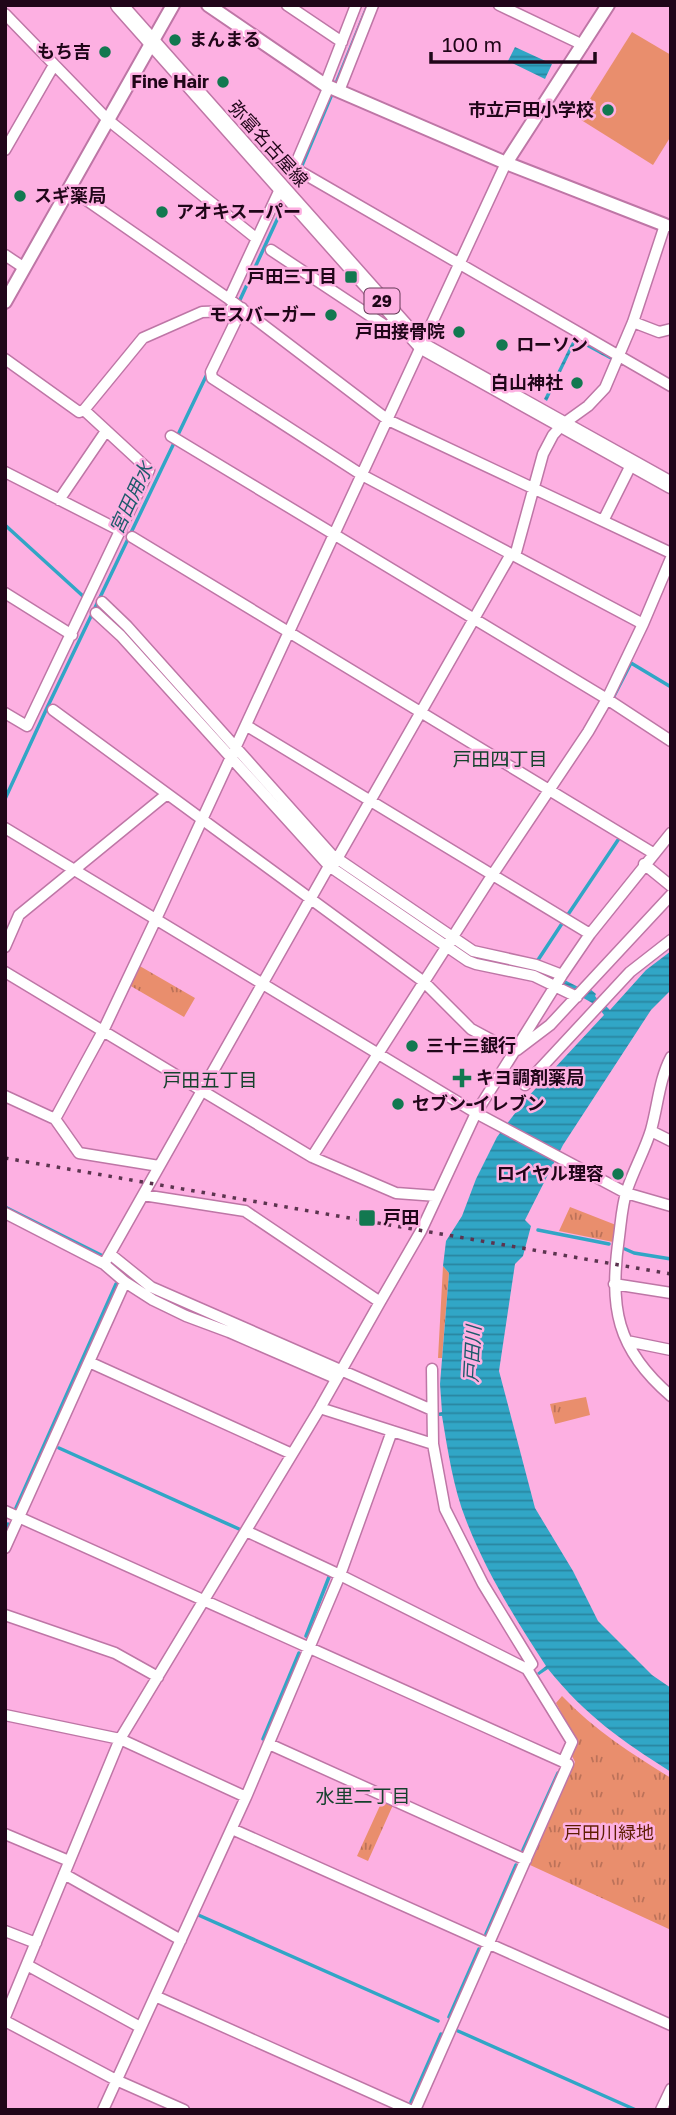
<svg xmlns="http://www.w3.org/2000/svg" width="676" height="2115" viewBox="0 0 676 2115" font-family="'Golos Text','Noto Sans JP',sans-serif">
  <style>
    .grass { fill: url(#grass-tufts) }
    .garden { fill: #e98e6d }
    .water { fill: url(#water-rules) }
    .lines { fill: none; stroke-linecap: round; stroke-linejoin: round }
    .stream { stroke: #31a6c6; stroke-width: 3.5 }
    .minor-casing { stroke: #be76a6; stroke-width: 13 }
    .tertiary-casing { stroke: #be76a6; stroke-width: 16 }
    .primary-casing { stroke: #be76a6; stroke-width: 19 }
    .minor { stroke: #fff; stroke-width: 10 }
    .tertiary { stroke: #fff; stroke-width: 12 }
    .primary { stroke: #fff; stroke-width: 16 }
    .rail { stroke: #5c344f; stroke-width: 3.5; stroke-dasharray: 3.5 7; stroke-linecap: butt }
    .poi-dot { fill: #127850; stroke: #fdb0e2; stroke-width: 2.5 }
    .labels { text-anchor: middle; stroke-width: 5; stroke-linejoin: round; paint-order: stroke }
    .shield { fill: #fdb0e2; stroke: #623955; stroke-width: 2 }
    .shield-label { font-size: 16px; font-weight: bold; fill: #200619 }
    .poi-label { font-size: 18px; font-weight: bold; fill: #200619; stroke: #fdb0e2; text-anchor: start }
    .street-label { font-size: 18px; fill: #200619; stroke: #fdb0e2 }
    .park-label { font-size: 18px; fill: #5e1d02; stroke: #fdb0e2 }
    .water-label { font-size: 19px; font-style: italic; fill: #1d5a6b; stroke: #fdb0e2 }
    .neighbourhood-label { font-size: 19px; fill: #15412d; stroke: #fdb0e2 }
  </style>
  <defs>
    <pattern id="grass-tufts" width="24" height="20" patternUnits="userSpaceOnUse" patternTransform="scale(1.75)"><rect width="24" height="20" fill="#e98e6d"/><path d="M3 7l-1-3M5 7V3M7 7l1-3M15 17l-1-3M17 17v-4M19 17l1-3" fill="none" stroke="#bc7259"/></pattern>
    <pattern id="water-rules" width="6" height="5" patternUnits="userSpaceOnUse" patternTransform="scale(1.75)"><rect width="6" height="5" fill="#31a6c6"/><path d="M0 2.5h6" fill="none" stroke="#2985a0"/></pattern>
  </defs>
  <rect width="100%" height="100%" fill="#fdb0e2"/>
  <path class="grass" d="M138 965 195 998 184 1017 129 985Z
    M570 1207 616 1225 613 1242 559 1231Z
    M443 1266 449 1273 442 1358H438Z
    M586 1397 590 1415 555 1424 550 1404Z
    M562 1696C594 1730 632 1754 671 1778V1930L530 1865 575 1762 571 1754 577 1742 556 1703Z
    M383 1799 393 1805 368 1861 357 1856Z"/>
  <path class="garden" d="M632 32 671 55V136L653 165 578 118Z"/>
  <path class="water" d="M515 47 552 64 545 79 508 61Z
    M575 336 614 359 613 361 576 341 547 401 544 399Z
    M100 605 126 630 330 858 472 954 551 973 586 991 589 988 596 994 595 996 598 1000 594 1004 548 978 474 960 333 865 98 610Z
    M671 951V990L651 1010 563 1145 525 1220 531 1226 523 1256 515 1264 499 1371 535 1508 573 1571 598 1621 652 1675 671 1688V1772C621 1740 586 1716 548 1669L539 1675 537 1673 546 1666C516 1620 486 1572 466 1520 453 1487 448 1451 442 1416H437V1413L442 1412 440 1384 449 1273 443 1266 446 1241 462 1216 476 1179 497 1137 525 1100 604 1015 601 1011 605 1005 610 1010 646 970Z"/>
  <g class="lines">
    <path class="stream" d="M337 81 368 5
      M295 182 332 94
      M239 302 282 209
      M5 525 84 597
      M613 698 631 663 671 687
      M5 799 46 710 209 370
      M567 916 618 840
      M538 960 563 922
      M5 1207 105 1257
      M538 1230 609 1244
      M625 1249 634 1253 671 1259
      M164 1298 198 1315 230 1327
      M59 1448 239 1529
      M16 1508 116 1284
      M5 1530 8 1524
      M306 1636 329 1577
      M263 1739 299 1653
      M523 1850 558 1773
      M196 1914 438 2021
      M486 1934 516 1865
      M449 2017 479 1949
      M458 2031 636 2110
      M411 2102 441 2034"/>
    <defs>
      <path id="minor" d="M287 5 342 42
        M499 5 583 45
        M5 14 108 120 257 239
        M325 85 356 5
        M329 86 294 168 671 386
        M339 91 373 5
        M5 150 54 65
        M69 188 229 299 388 420 671 553
        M271 250 387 327 397 318
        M5 255 23 267
        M229 299 281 187
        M242 308 211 372 212 378 362 475 643 624
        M633 322 659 332 671 329
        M5 359 79 412 84 410 143 338 202 312 230 311 234 303
        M171 436 607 699 671 741
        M5 472 121 531
        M59 500 106 431
        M603 521 632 463
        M132 537 653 853
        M515 556 543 454 553 435 563 424 588 406 605 388 633 322 665 225 670 226
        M5 593 72 635
        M102 602 127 626 332 855 473 951 536 965 562 975
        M96 613 121 636 329 866 468 961 476 964 534 976 577 997
        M53 710 424 982 471 1029 514 1052
        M5 713 27 726 149 470 84 410
        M247 726 590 934
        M5 828 476 1113 626 1193 671 1206
        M644 864 671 886
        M5 947 19 915 167 794
        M5 972 312 1157 396 1193 437 1196
        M517 1050 550 1025 671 895
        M671 1057C659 1080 658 1105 651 1130 645 1150 634 1169 627 1190 622 1204 621 1222 619 1237 609 1307 616 1349 671 1396
        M525 1085 630 972 671 940
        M5 1096 55 1119 79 1153 159 1166
        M55 1119 103 1031 156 919 506 163
        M651 1131 671 1141
        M312 1157 493 874 588 732 607 699 643 624 671 558
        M143 1195 245 1211 380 1302
        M5 1213 104 1264 125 1282 153 1300 186 1316 229 1332 335 1378
        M110 1254 151 1287 432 1410
        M104 1264 329 866 337 859 511 554
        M614 1284 671 1293
        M627 1341 671 1350
        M89 1362 292 1454
        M432 1369 433 1444 445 1509 483 1584 532 1664 527 1669
        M392 1431 433 1444
        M5 1511 568 1764 415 2110
        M246 1531 340 1575 527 1669 572 1742 563 1762
        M5 1548 125 1282
        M5 1615 115 1653 158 1677
        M5 1715 120 1739 246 1797
        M269 1744 526 1860
        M232 1829 671 2025
        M5 1834 69 1861
        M64 1874 181 1940
        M5 1931 36 1943
        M27 1965 140 2027
        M155 1996 410 2110
        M5 2017 120 1739 320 1408 380 1302 421 1231 476 1113 562 975 590 934 671 833
        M5 2021 116 2080 184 2110
        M103 2110 246 1797 340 1575 392 1431 320 1408
        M661 2110 671 2089"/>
      <path id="tertiary" d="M208 5 325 85 506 163 665 225
        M506 163 608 5
        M5 302 173 5"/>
      <path id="primary" d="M119 5 422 346 671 485"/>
    </defs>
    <use href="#minor" class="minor-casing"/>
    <use href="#tertiary" class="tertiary-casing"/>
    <use href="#primary" class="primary-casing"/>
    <use href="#minor" class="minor"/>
    <use href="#tertiary" class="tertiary"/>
    <use href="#primary" class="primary"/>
    <path class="rail" d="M5 1158 671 1274"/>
  </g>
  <g class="poi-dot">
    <circle cx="175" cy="40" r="7"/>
    <circle cx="105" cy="52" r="7"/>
    <circle cx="223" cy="82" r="7"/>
    <circle cx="608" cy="110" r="7"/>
    <circle cx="20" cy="196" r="7"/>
    <circle cx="162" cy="212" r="7"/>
    <rect x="344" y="270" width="14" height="14" rx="3.5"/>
    <circle cx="331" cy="315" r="7"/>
    <circle cx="459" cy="332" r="7"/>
    <circle cx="502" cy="345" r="7"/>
    <circle cx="577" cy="383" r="7"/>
    <circle cx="412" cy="1046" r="7"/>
    <path d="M458.5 1067.5h7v7h7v7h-7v7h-7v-7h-7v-7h7z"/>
    <circle cx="398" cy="1104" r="7"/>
    <circle cx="618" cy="1174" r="7"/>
    <rect x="358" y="1209" width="18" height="18" rx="3.5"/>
  </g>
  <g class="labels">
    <rect class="shield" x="364.5" y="288.5" width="35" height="25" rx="5"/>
    <g class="shield-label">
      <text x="382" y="307">29</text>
    </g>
    <g class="poi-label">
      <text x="189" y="46">まんまる</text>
      <text x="91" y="58" text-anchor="end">もち吉</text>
      <text x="209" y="88" text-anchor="end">Fine Hair</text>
      <text x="594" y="116" text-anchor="end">市立戸田小学校</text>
      <text x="34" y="202">スギ薬局</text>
      <text x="176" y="218">アオキスーパー</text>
      <text x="337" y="283" text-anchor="end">戸田三丁目</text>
      <text x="317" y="321" text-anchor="end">モスバーガー</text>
      <text x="445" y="338" text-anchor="end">戸田接骨院</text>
      <text x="516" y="351">ローソン</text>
      <text x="563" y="389" text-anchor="end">白山神社</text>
      <text x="426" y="1052">三十三銀行</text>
      <text x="476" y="1084">キヨ調剤薬局</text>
      <text x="412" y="1110">セブン-イレブン</text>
      <text x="604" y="1180" text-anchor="end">ロイヤル理容</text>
      <text x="383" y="1224">戸田</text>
    </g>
    <g class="street-label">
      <text transform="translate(268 144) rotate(48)" y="6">弥富名古屋線</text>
    </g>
    <g class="park-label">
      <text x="609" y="1839">戸田川緑地</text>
    </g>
    <g class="water-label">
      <text transform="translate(131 498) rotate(-65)" y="7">宮田用水</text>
      <text transform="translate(472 1354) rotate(-87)" y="7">戸田川</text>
    </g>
    <g class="neighbourhood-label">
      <text x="500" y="766">戸田四丁目</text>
      <text x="210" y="1087">戸田五丁目</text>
      <text x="363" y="1803">水里二丁目</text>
    </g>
  </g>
  <rect width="676" height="2115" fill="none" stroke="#200619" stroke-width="14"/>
  <path d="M431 52v10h164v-10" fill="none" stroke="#200619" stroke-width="3.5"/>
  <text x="442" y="52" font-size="21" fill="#200619" stroke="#fdb0e2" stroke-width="5" paint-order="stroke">100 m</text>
</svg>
